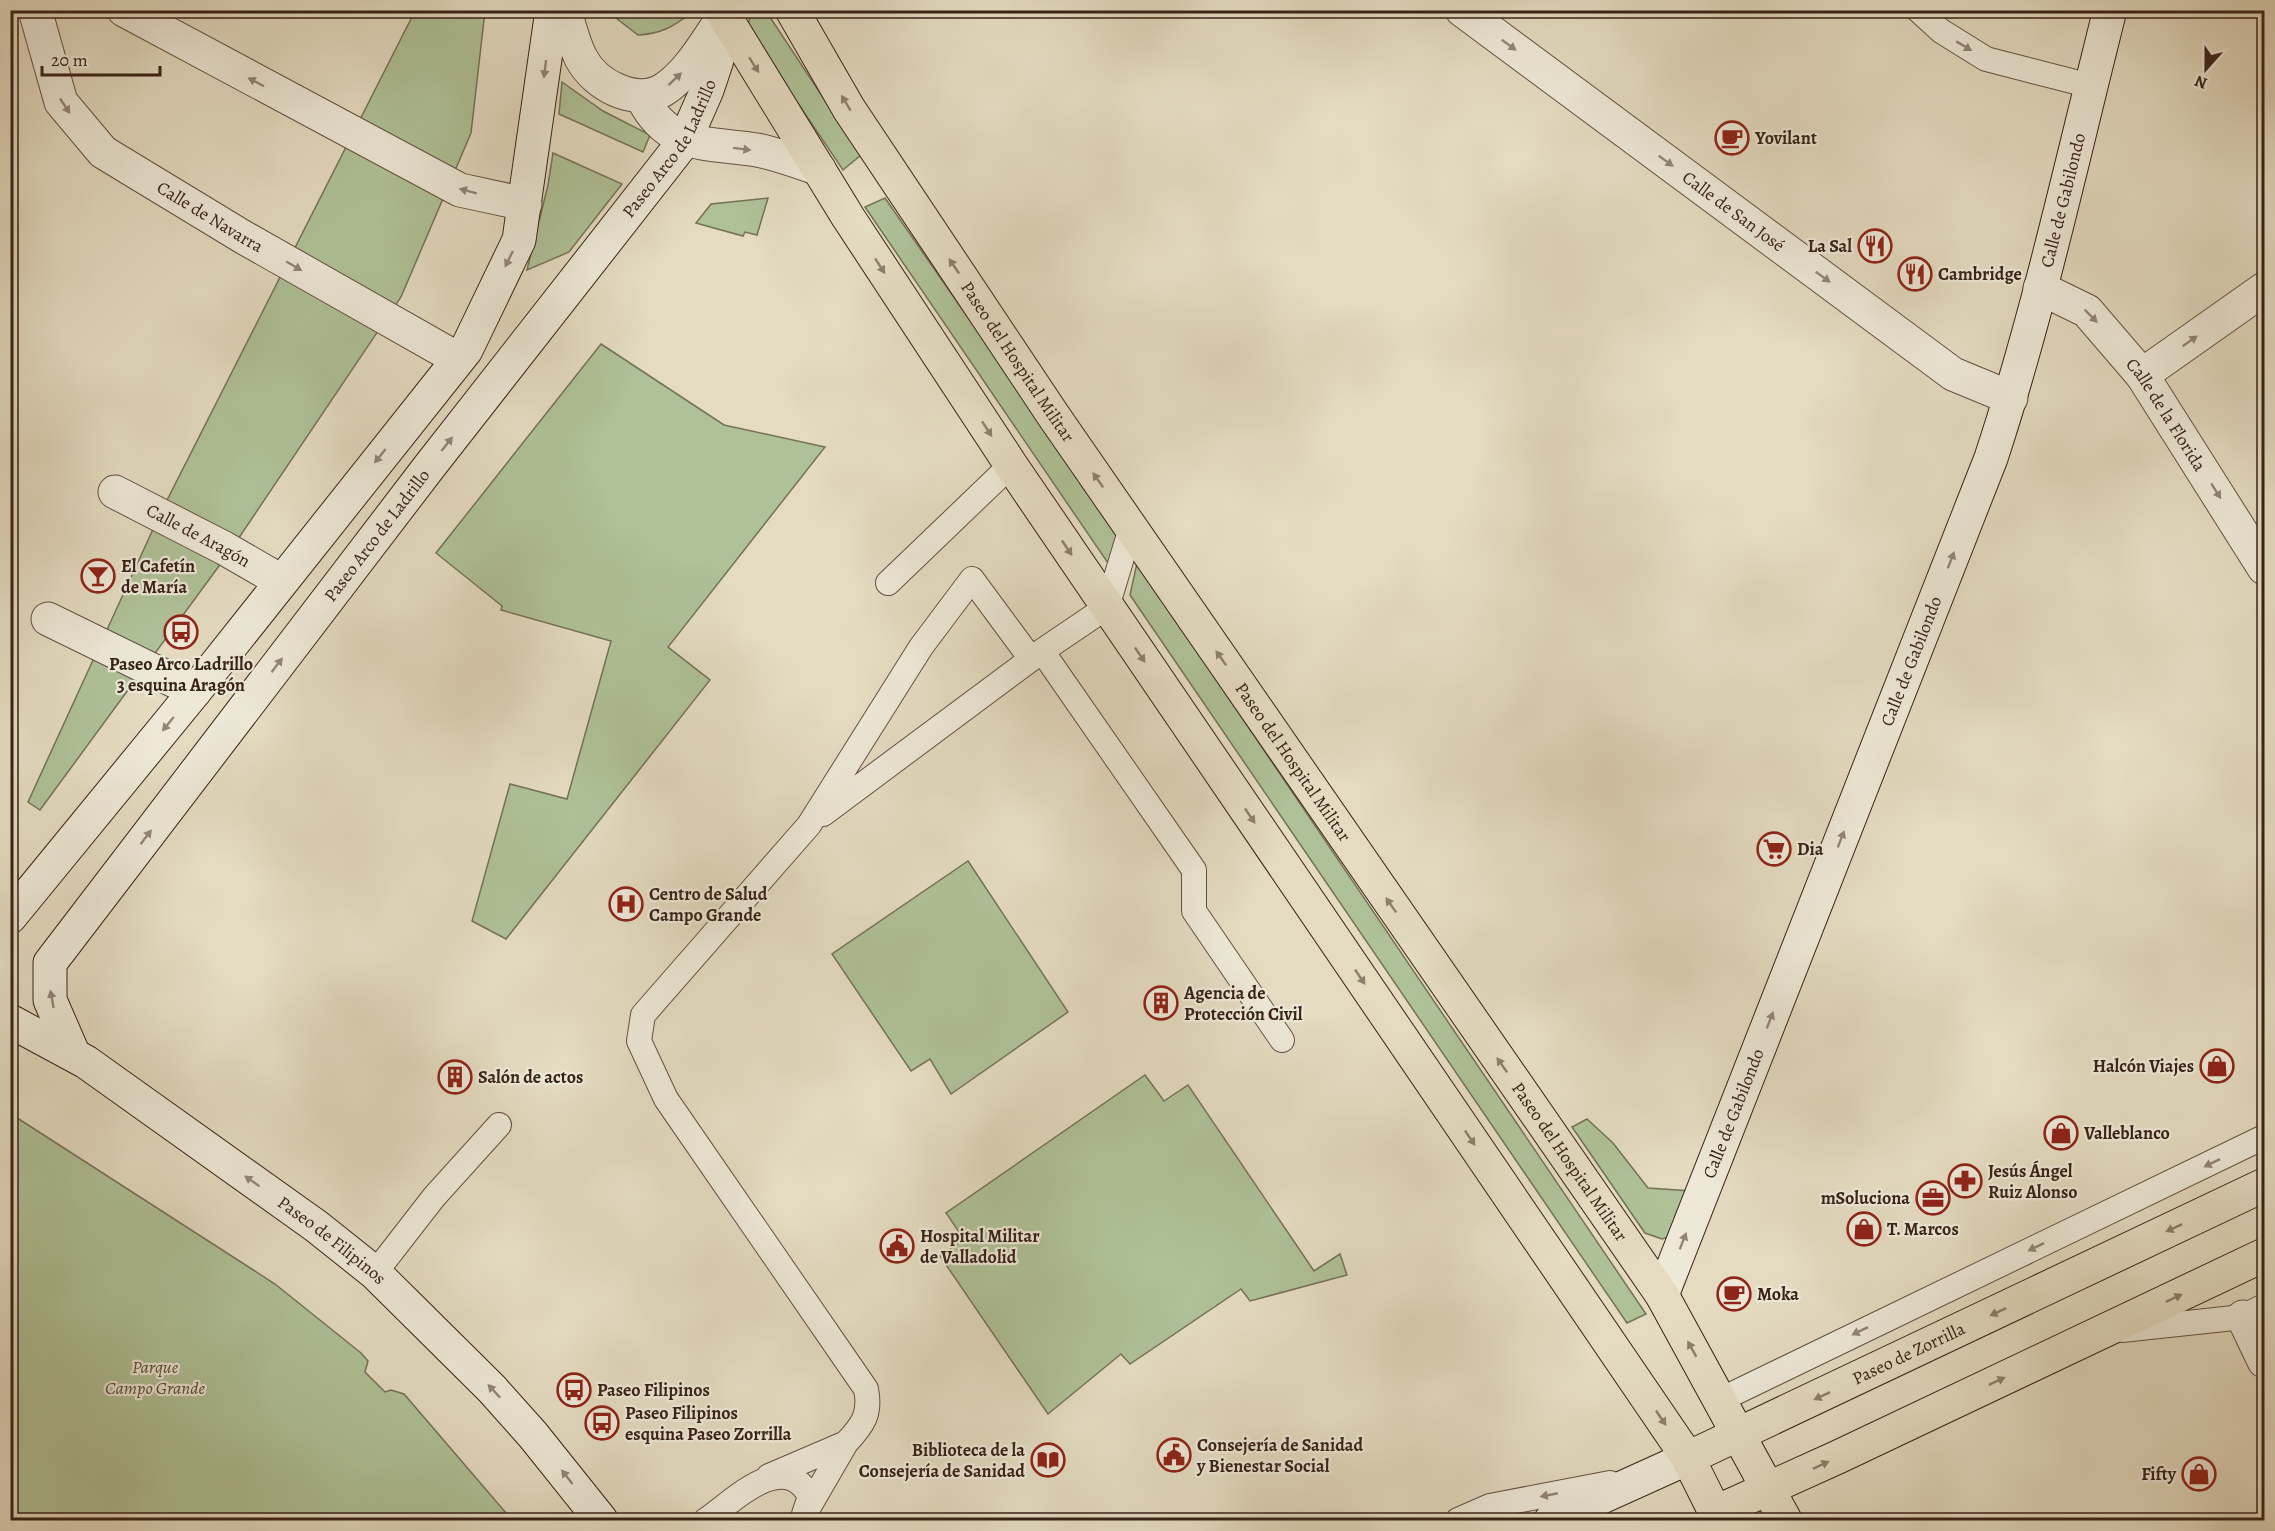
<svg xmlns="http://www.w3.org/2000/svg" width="2275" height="1531" viewBox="0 0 2275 1531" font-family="Alegreya,serif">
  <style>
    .green { fill: #afc197; stroke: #747257; stroke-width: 1.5 }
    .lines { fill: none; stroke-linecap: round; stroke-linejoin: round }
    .lane-casing { stroke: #635042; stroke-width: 26 }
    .street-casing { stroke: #635042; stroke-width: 35 }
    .secondary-casing { stroke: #382217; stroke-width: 35 }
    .primary-casing { stroke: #382217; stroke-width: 35 }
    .lane { stroke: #ede8d7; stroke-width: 24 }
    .street { stroke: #ede8d7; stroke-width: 33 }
    .secondary { stroke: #ede8d7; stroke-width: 33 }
    .primary { stroke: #e4dbc1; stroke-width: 33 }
    .oneway { fill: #928577 }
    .oneway2 { fill: #8e7e6c }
    .labels { text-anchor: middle; stroke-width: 4.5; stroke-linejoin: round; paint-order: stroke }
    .poi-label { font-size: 18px; font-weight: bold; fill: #382217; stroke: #ede8d7; text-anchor: start }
    .street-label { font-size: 18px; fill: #382217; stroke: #ede8d7 }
    .park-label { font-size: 18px; font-style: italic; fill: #564a37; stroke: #ede8d7 }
  </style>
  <rect width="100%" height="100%" fill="#e4dbc1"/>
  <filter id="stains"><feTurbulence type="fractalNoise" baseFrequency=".00333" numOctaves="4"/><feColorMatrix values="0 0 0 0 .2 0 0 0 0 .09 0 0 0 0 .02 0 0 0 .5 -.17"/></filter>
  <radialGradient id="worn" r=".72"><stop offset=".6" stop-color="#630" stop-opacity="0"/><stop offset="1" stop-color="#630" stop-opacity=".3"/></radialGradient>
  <path class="green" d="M687 10 689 14C674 27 659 34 638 35L607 11Z
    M415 11H485L471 133 401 297 230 551 40 810 28 802 160 514Z
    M752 11H766L861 155 843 170 747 28Z
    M562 82 603 111 650 135 643 152 559 114Z
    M553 153 622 184 569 252 527 270 548 185Z
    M768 198 757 235 745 232 743 236 696 223 711 204Z
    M885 198 1118 534 1110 566 865 207Z
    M601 344 724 425 825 447 668 647 710 680 506 939 472 921 510 784 567 799 611 641 501 610 502 606 436 553Z
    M1137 563 1646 1314 1627 1323 1130 595Z
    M968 861 1068 1012 951 1094 930 1059 911 1071 832 954Z
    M1145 1075 1164 1101 1188 1085 1314 1271 1340 1254 1347 1275 1250 1301 1241 1289 1130 1364 1121 1354 1048 1414 940 1256 964 1239 946 1213Z
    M11 1114 275 1284 361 1353 368 1361 365 1372 385 1392 391 1390 404 1394 512 1520H11Z
    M1587 1119 1613 1143 1648 1188 1692 1191 1672 1236 1662 1239 1645 1233 1572 1127Z"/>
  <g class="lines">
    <defs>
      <path id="lane" d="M1918 10 1941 31 1986 59 2091 86
        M888 583 1011 465
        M1042 651 1194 870V911L1282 1040
        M823 814 1042 651 1107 607 1131 528
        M375 1273 434 1197 499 1125
        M2122 1330 2243 1317 2264 1306
        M1720 1400 2264 1137
        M846 1443C863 1425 871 1414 866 1389L666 1099 639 1041 643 1015 809 825 921 647 972 579 1031 659
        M769 1476 846 1443 806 1512
        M706 1520C735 1500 783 1449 810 1496L804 1514
        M1458 1520 1490 1506 1610 1483"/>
      <g id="street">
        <path id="s1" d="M35 10 61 102 103 152 243 237 458 359"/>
        <path d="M124 10 460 190 525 204"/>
        <path d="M565 10C569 26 574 44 581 58 595 85 635 106 663 90 689 74 707 40 724 16"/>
        <path id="s2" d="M1462 10 1953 374 2011 398"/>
        <path d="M642 97C668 150 708 142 757 150 778 154 799 162 819 169"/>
        <path id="s3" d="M2040 288 2087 311 2142 375 2264 568"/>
        <path d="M2142 375 2264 289"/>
        <path id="s4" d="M115 492 224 548 281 581"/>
        <path d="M48 619 195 691"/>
        <path d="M2243 1317 2264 1361"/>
      </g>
      <g id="secondary">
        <path d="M10 917 195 691 466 350 519 240 552 10"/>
        <path id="s5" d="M10 1021 86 1062 316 1226 375 1273 492 1389 533 1435 601 1520"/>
        <path id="s6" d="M73 1053 50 1000V963L429 467 685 140 707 90 717 60 725 10"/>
        <path id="s7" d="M1662 1295 1991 458C2039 312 2072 160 2110 10"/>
        <path d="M1551 1520 1688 1458"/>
      </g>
      <g id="primary">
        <path d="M721 10 848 217 1011 465 1688 1458 1719 1520"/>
        <path id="s8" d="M792 10 849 109 1053 415 1662 1295 1785 1520"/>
        <path id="s9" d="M1688 1458 2264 1185"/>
        <path d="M1714 1513 1838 1457 2264 1255"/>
      </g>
    </defs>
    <use href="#lane" class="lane-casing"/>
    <use href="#street" class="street-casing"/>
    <use href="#secondary" class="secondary-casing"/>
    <use href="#primary" class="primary-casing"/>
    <use href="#lane" class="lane"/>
    <use href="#street" class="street"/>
    <use href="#secondary" class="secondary"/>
    <use href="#primary" class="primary"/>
  </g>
  <defs><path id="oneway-solid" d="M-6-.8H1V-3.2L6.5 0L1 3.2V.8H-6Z" transform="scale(1.5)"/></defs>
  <g class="oneway">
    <use href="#oneway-solid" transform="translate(1509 45) rotate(36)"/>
    <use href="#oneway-solid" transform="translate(1964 46) rotate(31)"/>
    <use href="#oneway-solid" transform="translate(545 69) rotate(97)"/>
    <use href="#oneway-solid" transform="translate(675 79) rotate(-43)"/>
    <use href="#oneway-solid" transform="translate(256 82) rotate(-152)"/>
    <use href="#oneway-solid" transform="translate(65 106) rotate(56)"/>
    <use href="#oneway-solid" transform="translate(742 149) rotate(7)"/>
    <use href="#oneway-solid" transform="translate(1666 161) rotate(36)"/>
    <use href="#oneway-solid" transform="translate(468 191) rotate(-165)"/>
    <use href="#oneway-solid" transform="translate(509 259) rotate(116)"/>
    <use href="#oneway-solid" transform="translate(294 266) rotate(30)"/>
    <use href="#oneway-solid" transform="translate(1823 277) rotate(36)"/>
    <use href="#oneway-solid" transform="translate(2091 316) rotate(45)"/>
    <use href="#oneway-solid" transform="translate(2190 341) rotate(-35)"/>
    <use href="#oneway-solid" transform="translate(447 444) rotate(-52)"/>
    <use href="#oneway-solid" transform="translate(380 456) rotate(129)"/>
    <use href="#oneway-solid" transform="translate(2216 491) rotate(58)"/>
    <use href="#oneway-solid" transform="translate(1951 560) rotate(-69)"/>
    <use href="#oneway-solid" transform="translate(277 665) rotate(-53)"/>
    <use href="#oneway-solid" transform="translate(168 724) rotate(129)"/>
    <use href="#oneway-solid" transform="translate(146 837) rotate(-53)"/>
    <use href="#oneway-solid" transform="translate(1841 839) rotate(-69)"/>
    <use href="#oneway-solid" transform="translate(52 999) rotate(-100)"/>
    <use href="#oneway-solid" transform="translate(1770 1020) rotate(-69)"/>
    <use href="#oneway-solid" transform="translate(2212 1163) rotate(154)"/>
    <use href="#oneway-solid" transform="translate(252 1181) rotate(-145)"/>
    <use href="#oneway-solid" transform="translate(1683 1241) rotate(-69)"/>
    <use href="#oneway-solid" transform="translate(2036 1247) rotate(154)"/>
    <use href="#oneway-solid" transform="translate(1860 1331) rotate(154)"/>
    <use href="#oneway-solid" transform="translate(494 1391) rotate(-133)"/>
    <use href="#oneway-solid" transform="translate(567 1477) rotate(-128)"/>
    <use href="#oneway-solid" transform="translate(1549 1495) rotate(169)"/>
  </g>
  <g class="oneway2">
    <use href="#oneway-solid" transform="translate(754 65) rotate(58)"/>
    <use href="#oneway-solid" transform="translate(846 103) rotate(-121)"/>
    <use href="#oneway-solid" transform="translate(880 266) rotate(57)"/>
    <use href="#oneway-solid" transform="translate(954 266) rotate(-124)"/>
    <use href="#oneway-solid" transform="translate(987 429) rotate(57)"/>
    <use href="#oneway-solid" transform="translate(1098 480) rotate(-125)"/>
    <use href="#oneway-solid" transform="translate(1067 548) rotate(56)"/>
    <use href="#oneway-solid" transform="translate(1140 655) rotate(56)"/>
    <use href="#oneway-solid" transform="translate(1221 658) rotate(-125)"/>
    <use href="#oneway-solid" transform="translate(1250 816) rotate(56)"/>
    <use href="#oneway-solid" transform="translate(1391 905) rotate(-125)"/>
    <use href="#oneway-solid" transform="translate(1360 977) rotate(56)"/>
    <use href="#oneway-solid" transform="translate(1502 1065) rotate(-125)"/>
    <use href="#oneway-solid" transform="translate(1470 1138) rotate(56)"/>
    <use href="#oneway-solid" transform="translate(2174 1228) rotate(155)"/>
    <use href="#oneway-solid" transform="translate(2174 1298) rotate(-25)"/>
    <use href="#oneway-solid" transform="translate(1998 1312) rotate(155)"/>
    <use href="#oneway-solid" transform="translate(1692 1349) rotate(-119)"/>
    <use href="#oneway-solid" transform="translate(1997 1381) rotate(-25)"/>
    <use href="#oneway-solid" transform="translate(1822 1396) rotate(155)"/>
    <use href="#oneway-solid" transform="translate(1661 1418) rotate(56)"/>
    <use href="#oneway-solid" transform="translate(1821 1465) rotate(-25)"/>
  </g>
  <defs>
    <symbol id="cafe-ring" viewBox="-11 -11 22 22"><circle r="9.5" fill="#ede8d7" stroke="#8f2418" stroke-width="1.5"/><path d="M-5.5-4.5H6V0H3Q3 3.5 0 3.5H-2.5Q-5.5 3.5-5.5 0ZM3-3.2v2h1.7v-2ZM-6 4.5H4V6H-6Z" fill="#8f2418"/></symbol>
    <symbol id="restaurant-ring" viewBox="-11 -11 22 22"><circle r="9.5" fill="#ede8d7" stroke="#8f2418" stroke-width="1.5"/><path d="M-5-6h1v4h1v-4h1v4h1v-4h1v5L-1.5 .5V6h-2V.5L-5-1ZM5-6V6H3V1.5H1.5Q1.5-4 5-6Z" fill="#8f2418"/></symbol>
    <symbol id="bar-ring" viewBox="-11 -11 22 22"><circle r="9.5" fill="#ede8d7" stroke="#8f2418" stroke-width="1.5"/><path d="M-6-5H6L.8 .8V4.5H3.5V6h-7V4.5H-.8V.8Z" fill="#8f2418"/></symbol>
    <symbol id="bus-ring" viewBox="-11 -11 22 22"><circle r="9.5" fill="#ede8d7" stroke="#8f2418" stroke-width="1.5"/><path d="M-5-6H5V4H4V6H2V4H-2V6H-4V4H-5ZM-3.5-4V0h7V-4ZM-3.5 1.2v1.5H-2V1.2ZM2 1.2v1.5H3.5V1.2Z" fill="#8f2418"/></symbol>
    <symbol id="supermarket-ring" viewBox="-11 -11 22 22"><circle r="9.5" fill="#ede8d7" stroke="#8f2418" stroke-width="1.5"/><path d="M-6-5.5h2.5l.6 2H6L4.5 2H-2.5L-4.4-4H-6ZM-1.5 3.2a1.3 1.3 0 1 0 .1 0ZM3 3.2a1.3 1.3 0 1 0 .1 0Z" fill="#8f2418"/></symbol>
    <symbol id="hospital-ring" viewBox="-11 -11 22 22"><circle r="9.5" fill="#ede8d7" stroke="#8f2418" stroke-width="1.5"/><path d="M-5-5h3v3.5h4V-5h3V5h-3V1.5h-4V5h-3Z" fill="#8f2418"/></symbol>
    <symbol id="building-ring" viewBox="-11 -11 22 22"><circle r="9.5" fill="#ede8d7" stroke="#8f2418" stroke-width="1.5"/><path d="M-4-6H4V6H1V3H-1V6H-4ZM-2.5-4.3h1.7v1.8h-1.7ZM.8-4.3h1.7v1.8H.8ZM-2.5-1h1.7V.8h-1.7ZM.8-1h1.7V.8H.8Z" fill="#8f2418"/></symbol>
    <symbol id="shop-ring" viewBox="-11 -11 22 22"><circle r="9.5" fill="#ede8d7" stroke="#8f2418" stroke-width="1.5"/><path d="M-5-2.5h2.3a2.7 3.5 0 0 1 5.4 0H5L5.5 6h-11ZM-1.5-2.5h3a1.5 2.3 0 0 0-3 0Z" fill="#8f2418"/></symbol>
    <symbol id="pharmacy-ring" viewBox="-11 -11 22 22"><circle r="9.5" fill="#ede8d7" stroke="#8f2418" stroke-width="1.5"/><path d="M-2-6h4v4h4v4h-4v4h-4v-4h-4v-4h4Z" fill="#8f2418"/></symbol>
    <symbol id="office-ring" viewBox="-11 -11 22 22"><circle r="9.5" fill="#ede8d7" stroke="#8f2418" stroke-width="1.5"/><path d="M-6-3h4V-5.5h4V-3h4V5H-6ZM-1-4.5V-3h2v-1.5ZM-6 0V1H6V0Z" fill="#8f2418"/></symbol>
    <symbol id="civic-ring" viewBox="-11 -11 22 22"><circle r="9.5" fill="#ede8d7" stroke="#8f2418" stroke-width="1.5"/><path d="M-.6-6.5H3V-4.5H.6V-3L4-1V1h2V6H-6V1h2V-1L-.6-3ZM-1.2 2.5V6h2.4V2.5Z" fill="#8f2418"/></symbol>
    <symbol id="library-ring" viewBox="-11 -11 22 22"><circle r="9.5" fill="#ede8d7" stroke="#8f2418" stroke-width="1.5"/><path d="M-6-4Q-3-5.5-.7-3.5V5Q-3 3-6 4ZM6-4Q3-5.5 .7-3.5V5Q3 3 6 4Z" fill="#8f2418"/></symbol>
  </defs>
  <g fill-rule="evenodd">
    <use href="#cafe-ring" x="1713" y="119" width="38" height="38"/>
    <use href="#restaurant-ring" x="1856" y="227" width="38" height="38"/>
    <use href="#restaurant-ring" x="1896" y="255" width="38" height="38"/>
    <use href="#bar-ring" x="79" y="557" width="38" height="38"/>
    <use href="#bus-ring" x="162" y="613" width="38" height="38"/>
    <use href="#supermarket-ring" x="1755" y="830" width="38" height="38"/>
    <use href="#hospital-ring" x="607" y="885" width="38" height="38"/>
    <use href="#building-ring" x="1142" y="984" width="38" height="38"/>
    <use href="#shop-ring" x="2198" y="1047" width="38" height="38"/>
    <use href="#building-ring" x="436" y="1058" width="38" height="38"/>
    <use href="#shop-ring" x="2042" y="1114" width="38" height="38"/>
    <use href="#pharmacy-ring" x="1946" y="1162" width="38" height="38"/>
    <use href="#office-ring" x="1914" y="1179" width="38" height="38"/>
    <use href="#shop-ring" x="1845" y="1210" width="38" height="38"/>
    <use href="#civic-ring" x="878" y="1227" width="38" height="38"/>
    <use href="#cafe-ring" x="1715" y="1275" width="38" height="38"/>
    <use href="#bus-ring" x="555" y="1371" width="38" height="38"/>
    <use href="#bus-ring" x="583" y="1404" width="38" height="38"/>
    <use href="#civic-ring" x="1155" y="1436" width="38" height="38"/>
    <use href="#library-ring" x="1029" y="1441" width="38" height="38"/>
    <use href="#shop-ring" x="2180" y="1455" width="38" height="38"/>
  </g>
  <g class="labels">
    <g class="poi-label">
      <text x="1755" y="144">Yovilant</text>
      <text x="1852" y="252" text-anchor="end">La Sal</text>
      <text x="1938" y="280">Cambridge</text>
      <text x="121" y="572">El Cafetín<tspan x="121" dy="21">de María</tspan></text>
      <text x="181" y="670" text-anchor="middle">Paseo Arco Ladrillo<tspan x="181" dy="21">3 esquina Aragón</tspan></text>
      <text x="1797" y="855">Dia</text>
      <text x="649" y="900">Centro de Salud<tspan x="649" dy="21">Campo Grande</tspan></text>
      <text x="1184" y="999">Agencia de<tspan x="1184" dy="21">Protección Civil</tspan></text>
      <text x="2194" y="1072" text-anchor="end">Halcón Viajes</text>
      <text x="478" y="1083">Salón de actos</text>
      <text x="2084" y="1139">Valleblanco</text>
      <text x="1988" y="1177">Jesús Ángel<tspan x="1988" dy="21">Ruiz Alonso</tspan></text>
      <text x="1910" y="1204" text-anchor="end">mSoluciona</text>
      <text x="1887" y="1235">T. Marcos</text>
      <text x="920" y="1242">Hospital Militar<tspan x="920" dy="21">de Valladolid</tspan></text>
      <text x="1757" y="1300">Moka</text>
      <text x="597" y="1396">Paseo Filipinos</text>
      <text x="625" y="1419">Paseo Filipinos<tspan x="625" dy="21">esquina Paseo Zorrilla</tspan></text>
      <text x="1197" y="1451">Consejería de Sanidad<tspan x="1197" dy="21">y Bienestar Social</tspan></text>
      <text x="1025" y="1456" text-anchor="end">Biblioteca de la<tspan x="1025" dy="21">Consejería de Sanidad</tspan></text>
      <text x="2176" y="1480" text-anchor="end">Fifty</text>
    </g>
    <g class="street-label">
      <text dy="6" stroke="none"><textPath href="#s6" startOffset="1119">Paseo Arco de Ladrillo</textPath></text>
      <text dy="6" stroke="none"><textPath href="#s7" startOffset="1167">Calle de Gabilondo</textPath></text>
      <text dy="6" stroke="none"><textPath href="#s2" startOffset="338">Calle de San José</textPath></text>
      <text dy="6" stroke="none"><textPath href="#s1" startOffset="286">Calle de Navarra</textPath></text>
      <text dy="6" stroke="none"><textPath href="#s8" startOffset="418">Paseo del Hospital Militar</textPath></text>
      <text dy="6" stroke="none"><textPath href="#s3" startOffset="183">Calle de la Florida</textPath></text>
      <text dy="6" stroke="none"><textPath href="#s4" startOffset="94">Calle de Aragón</textPath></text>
      <text dy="6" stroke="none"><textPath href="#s6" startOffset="633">Paseo Arco de Ladrillo</textPath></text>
      <text dy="6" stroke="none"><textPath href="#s7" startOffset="681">Calle de Gabilondo</textPath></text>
      <text dy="6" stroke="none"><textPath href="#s8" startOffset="904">Paseo del Hospital Militar</textPath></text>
      <text dy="6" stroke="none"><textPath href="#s7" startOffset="195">Calle de Gabilondo</textPath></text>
      <text dy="6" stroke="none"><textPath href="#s8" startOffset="1390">Paseo del Hospital Militar</textPath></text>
      <text dy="6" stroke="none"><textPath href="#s5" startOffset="390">Paseo de Filipinos</textPath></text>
      <text dy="6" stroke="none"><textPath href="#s9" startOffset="244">Paseo de Zorrilla</textPath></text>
    </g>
    <g class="park-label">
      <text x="155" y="1373">Parque<tspan x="155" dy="21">Campo Grande</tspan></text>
    </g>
  </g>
  <rect width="2275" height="1531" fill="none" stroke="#e4dbc1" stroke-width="36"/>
  <rect x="12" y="12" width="2251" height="1507" fill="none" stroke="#382217" stroke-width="3"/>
  <rect x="18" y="18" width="2239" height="1495" fill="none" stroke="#382217" stroke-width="1.5"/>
  <g transform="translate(2206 69) rotate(201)" stroke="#ede8d7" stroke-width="4.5" paint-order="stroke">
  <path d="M0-4.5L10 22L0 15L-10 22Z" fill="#382217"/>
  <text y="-9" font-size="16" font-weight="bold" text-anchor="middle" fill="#382217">N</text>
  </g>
  <path d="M42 66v9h118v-9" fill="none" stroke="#382217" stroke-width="3"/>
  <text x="51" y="66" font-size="18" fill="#382217" stroke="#ede8d7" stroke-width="4.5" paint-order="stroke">20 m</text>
  <rect width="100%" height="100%" filter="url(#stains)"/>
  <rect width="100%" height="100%" fill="url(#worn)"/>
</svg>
